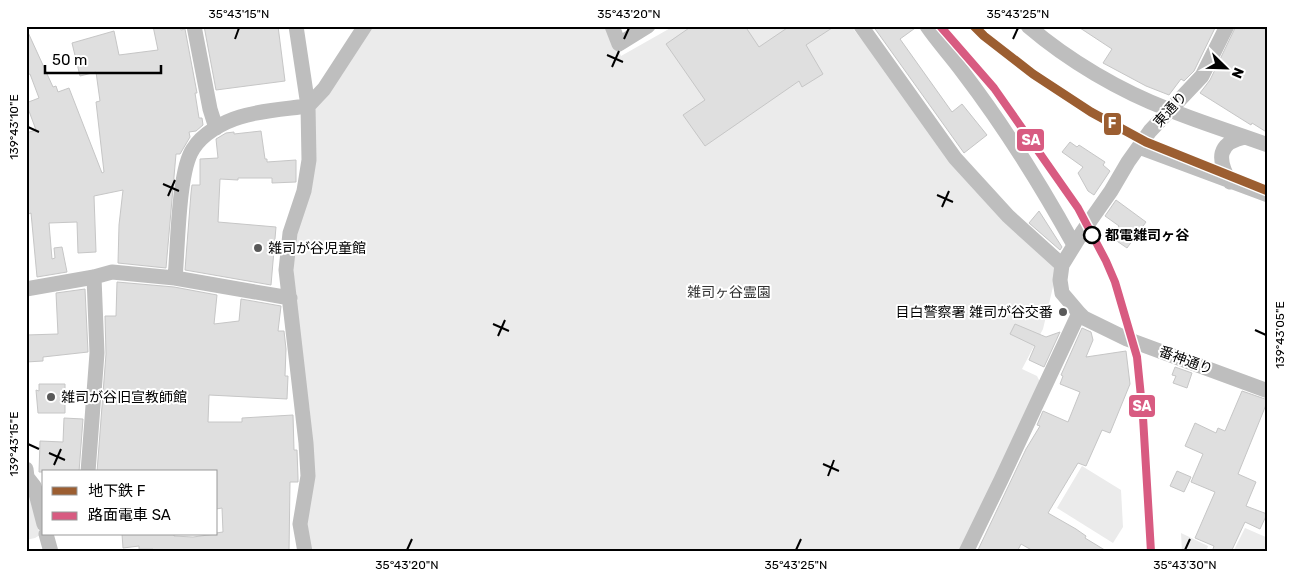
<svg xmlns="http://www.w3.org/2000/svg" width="1294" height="578" viewBox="0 0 1294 578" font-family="Rubik,'Noto Sans JP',sans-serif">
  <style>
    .green { fill: #ebebeb }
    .building { fill: #dfdfdf; stroke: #c6c6c6 }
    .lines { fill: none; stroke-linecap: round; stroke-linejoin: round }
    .minor { stroke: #bebebe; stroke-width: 15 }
    .tram-1-casing { stroke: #fff; stroke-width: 11 }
    .tram-1 { stroke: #d85b81; stroke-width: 8 }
    .metro-1-casing { stroke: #fff; stroke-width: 12 }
    .metro-1 { stroke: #9c5e31; stroke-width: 9 }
    .ticks { fill: none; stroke: #000; stroke-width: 2 }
    .stop-dot { fill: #fff; stroke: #000; stroke-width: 2.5 }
    .poi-dot { fill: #595959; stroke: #fff; stroke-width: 2 }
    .labels { text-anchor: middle; stroke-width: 4; stroke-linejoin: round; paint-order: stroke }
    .street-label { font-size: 14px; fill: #000; stroke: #fff }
    .stop-label { font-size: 14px; font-weight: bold; fill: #000; stroke: #fff; text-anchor: start }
    .poi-label { font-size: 14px; fill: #000; stroke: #fff; text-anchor: start }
    .park-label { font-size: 14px; fill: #323232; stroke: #fff }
    .line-badge { stroke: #fff; stroke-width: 2 }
    .badge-label { font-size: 14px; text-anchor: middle; font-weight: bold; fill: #fff }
    .neatline { fill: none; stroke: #000; stroke-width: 2 }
    .ticks-label { font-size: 12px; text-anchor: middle; fill: #000 }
  </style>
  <rect width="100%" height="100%" fill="#fff"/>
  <path class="green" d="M368 26H608L621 56 674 26H851L964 171 1051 258 1056 274 1043 329 1022 369 1037 376 1041 384 960 552H308L305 523 311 431 309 405 305 400 304 394 291 243 311 106Z
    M1082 466 1121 490 1123 527 1113 543 1057 508Z
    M27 486 40 535 35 538 26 540Z
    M1245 528 1268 538V552H1233Z
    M1181 533 1208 546 1206 552H1182Z"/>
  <path class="building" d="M153 26H180L181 30 185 29 197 93H195L199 118H202L203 125 196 131 189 132 190 137 180 154H176L166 268 118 263 119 225 123 190 94 196 96 252 78 253 77 222 49 223 52 259 55 258 54 248 62 247 67 272 37 277 31 213 26 215V133L36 130 26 103 39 98 30 74 26 75V28L53 87 56 86 58 92 69 88 102 173 104 172 96 102 100 101 96 72 80 76 72 43 114 31 119 55 158 50Z
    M204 26H278L285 81 216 90Z
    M692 26H745L759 47 790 26H835L806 45 823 74 802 87 799 81 705 146 683 115 705 100 666 44Z
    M873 26H918L900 39 952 112 962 104 987 135 964 153Z
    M1077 26H1216L1194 71 1184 81 1181 79 1169 95 1146 86 1103 63 1112 49Z
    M1236 26H1268V133L1252 123 1251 125 1200 93 1210 80Z
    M261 131 265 159H267V162L296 160V182L272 183V178H238V180L220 179 218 222 276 227 271 285 185 270 191 193 192 185H200V159L218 158 216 139 226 133 234 132V134Z
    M1070 142 1077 147 1079 145 1105 162 1103 165 1110 171 1094 195 1088 191 1078 173 1083 167 1062 152Z
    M1116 200 1146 222 1127 248 1111 237 1119 226 1105 216Z
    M1039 211 1062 247 1060 250 1029 223Z
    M117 282 174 287 217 295 214 324 239 321 241 299 281 306 278 331H284L286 349 285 376H288L287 399 209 395 208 422H242V418L293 415 294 450H297L298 478V482H290L289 552H153V549H139V546L123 548 122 534H174V536L193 537 216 534V533L223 532 222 508 216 509V472H97L106 354 105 316H116Z
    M85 289 88 352 43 357V361L26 362V335L58 334 56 293Z
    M1015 324 1046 337 1060 332 1044 367 1029 360 1035 346 1010 334Z
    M1082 328 1091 332 1093 340 1086 357 1126 351 1130 384 1110 433 1102 430 1086 466 1078 463 1048 513 1076 529 1086 536 1085 538 1108 552H1035L1021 544 1017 552H977L1026 449 1040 426 1037 425 1043 411 1068 422 1080 392 1060 384 1063 376 1061 375Z
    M1175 367 1192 373 1187 388 1173 383 1176 376 1172 375Z
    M39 384H65V392H73V401L65 402V413H38L36 390 39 391Z
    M1242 391 1268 400 1238 474 1256 482 1246 506 1267 514 1260 529 1245 522 1231 552H1212L1214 546 1195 538 1215 492 1191 482 1203 454 1185 446 1195 423 1216 433 1218 428 1225 431Z
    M64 418 83 419 79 472H39L40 441 63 442Z
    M1177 471 1191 477 1184 492 1170 486Z"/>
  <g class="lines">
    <path class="minor" d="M194 26 210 109 216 128
      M296 26 308 106 309 160 304 191 290 233 286 270 306 443 308 476 300 524 305 552
      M612 26 619 44 648 26
      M861 26 955 158 1008 216 1062 265
      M927 26C938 42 951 56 962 71 1004 126 1041 185 1074 245
      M1028 26C1069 61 1120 91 1170 110 1202 123 1235 133 1268 145
      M1139 147 1268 195
      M1230 182C1217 159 1217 143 1245 137
      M175 278C178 248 178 171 193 149 202 134 223 122 240 117 262 110 285 109 308 106L324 89 365 26
      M26 289 94 277 112 272 175 278 290 298
      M1079 313 1084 318 1127 339 1268 391
      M26 469 27 477 34 486 44 524
      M88 472 97 353 94 277
      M46 534 51 552
      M966 552 1001 480 1079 313 1062 293 1060 280 1062 265 1083 231 1111 191 1128 162 1150 131 1202 76 1227 26"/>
    <defs>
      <path id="tram-1" d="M940 26 994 88 1078 208 1106 261 1115 282 1137 357 1143 417 1151 552"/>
    </defs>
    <use href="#tram-1" class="tram-1-casing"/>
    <use href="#tram-1" class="tram-1"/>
    <defs>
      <path id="metro-1" d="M974 26 984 36 1033 74 1091 112 1146 142 1268 191"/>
    </defs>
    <use href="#metro-1" class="metro-1-casing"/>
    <use href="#metro-1" class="metro-1"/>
  </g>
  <path class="ticks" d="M235 39 239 28M624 39 629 28M1013 39 1018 28M607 55 623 62M612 67 619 51M28 127 39 132M163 184 179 191M937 195 953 202M168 196 175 180M942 207 949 191M493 324 509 331M1255 330 1266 335M498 336 505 320M28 444 39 449M49 453 65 460M823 464 839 471M54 465 61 449M828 476 834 460M407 550 412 539M796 550 801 539M1185 550 1190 539"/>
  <circle class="stop-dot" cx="1092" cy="235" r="8"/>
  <g class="poi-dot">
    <circle cx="258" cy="248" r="5"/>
    <circle cx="1063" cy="312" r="5"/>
    <circle cx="51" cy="397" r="5"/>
  </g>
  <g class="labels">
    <g class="street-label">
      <text transform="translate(1170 109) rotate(-48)" y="5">東通り</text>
      <text transform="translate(1186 360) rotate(20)" y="5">番神通り</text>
    </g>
    <g class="stop-label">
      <text x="1105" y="240">都電雑司ヶ谷</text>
    </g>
    <g class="poi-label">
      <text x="268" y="253">雑司が谷児童館</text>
      <text x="1053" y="317" text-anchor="end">目白警察署 雑司が谷交番</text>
      <text x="61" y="402">雑司が谷旧宣教師館</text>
    </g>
    <g class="park-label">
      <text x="729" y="297">雑司ヶ谷霊園</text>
    </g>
  </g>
  <g class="line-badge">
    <rect x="1103" y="112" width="19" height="24" rx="5" fill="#9c5e31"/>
    <rect x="1016" y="128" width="29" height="24" rx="5" fill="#d85b81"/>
    <rect x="1128" y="394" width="28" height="24" rx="5" fill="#d85b81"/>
  </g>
  <g class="badge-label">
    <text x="1112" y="128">F</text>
    <text x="1031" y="145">SA</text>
    <text x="1142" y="411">SA</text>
  </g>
  <rect width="1294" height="578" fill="none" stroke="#ffffff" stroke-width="55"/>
  <rect x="42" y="470" width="175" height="65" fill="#ffffff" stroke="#999999"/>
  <rect x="52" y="487" width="25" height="8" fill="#9c5e31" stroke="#999999"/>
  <text x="88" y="496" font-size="15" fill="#000000">地下鉄 F</text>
  <rect x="52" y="512" width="25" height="8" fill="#d85b81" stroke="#999999"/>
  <text x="88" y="520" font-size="15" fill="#000000">路面電車 SA</text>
  <g transform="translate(1226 68) rotate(113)" stroke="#ffffff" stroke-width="4" paint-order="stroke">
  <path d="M0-4L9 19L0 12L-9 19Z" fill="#000000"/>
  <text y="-8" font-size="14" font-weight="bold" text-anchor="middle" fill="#000000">N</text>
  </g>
  <path d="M45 65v8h116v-8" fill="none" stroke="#000000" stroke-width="2.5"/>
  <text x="52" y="65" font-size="15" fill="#000000" stroke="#ffffff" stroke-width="4" paint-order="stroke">50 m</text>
  <rect x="28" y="28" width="1238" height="522" class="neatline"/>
  <g class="ticks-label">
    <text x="239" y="18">35°43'15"N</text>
    <text x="629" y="18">35°43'20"N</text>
    <text x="1018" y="18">35°43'25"N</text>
    <text transform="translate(14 127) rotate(-90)" y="4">139°43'10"E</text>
    <text transform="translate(1280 335) rotate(-90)" y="4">139°43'05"E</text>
    <text transform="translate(14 444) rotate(-90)" y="4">139°43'15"E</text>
    <text x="407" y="569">35°43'20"N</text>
    <text x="796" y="569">35°43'25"N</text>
    <text x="1185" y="569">35°43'30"N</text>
  </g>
</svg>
